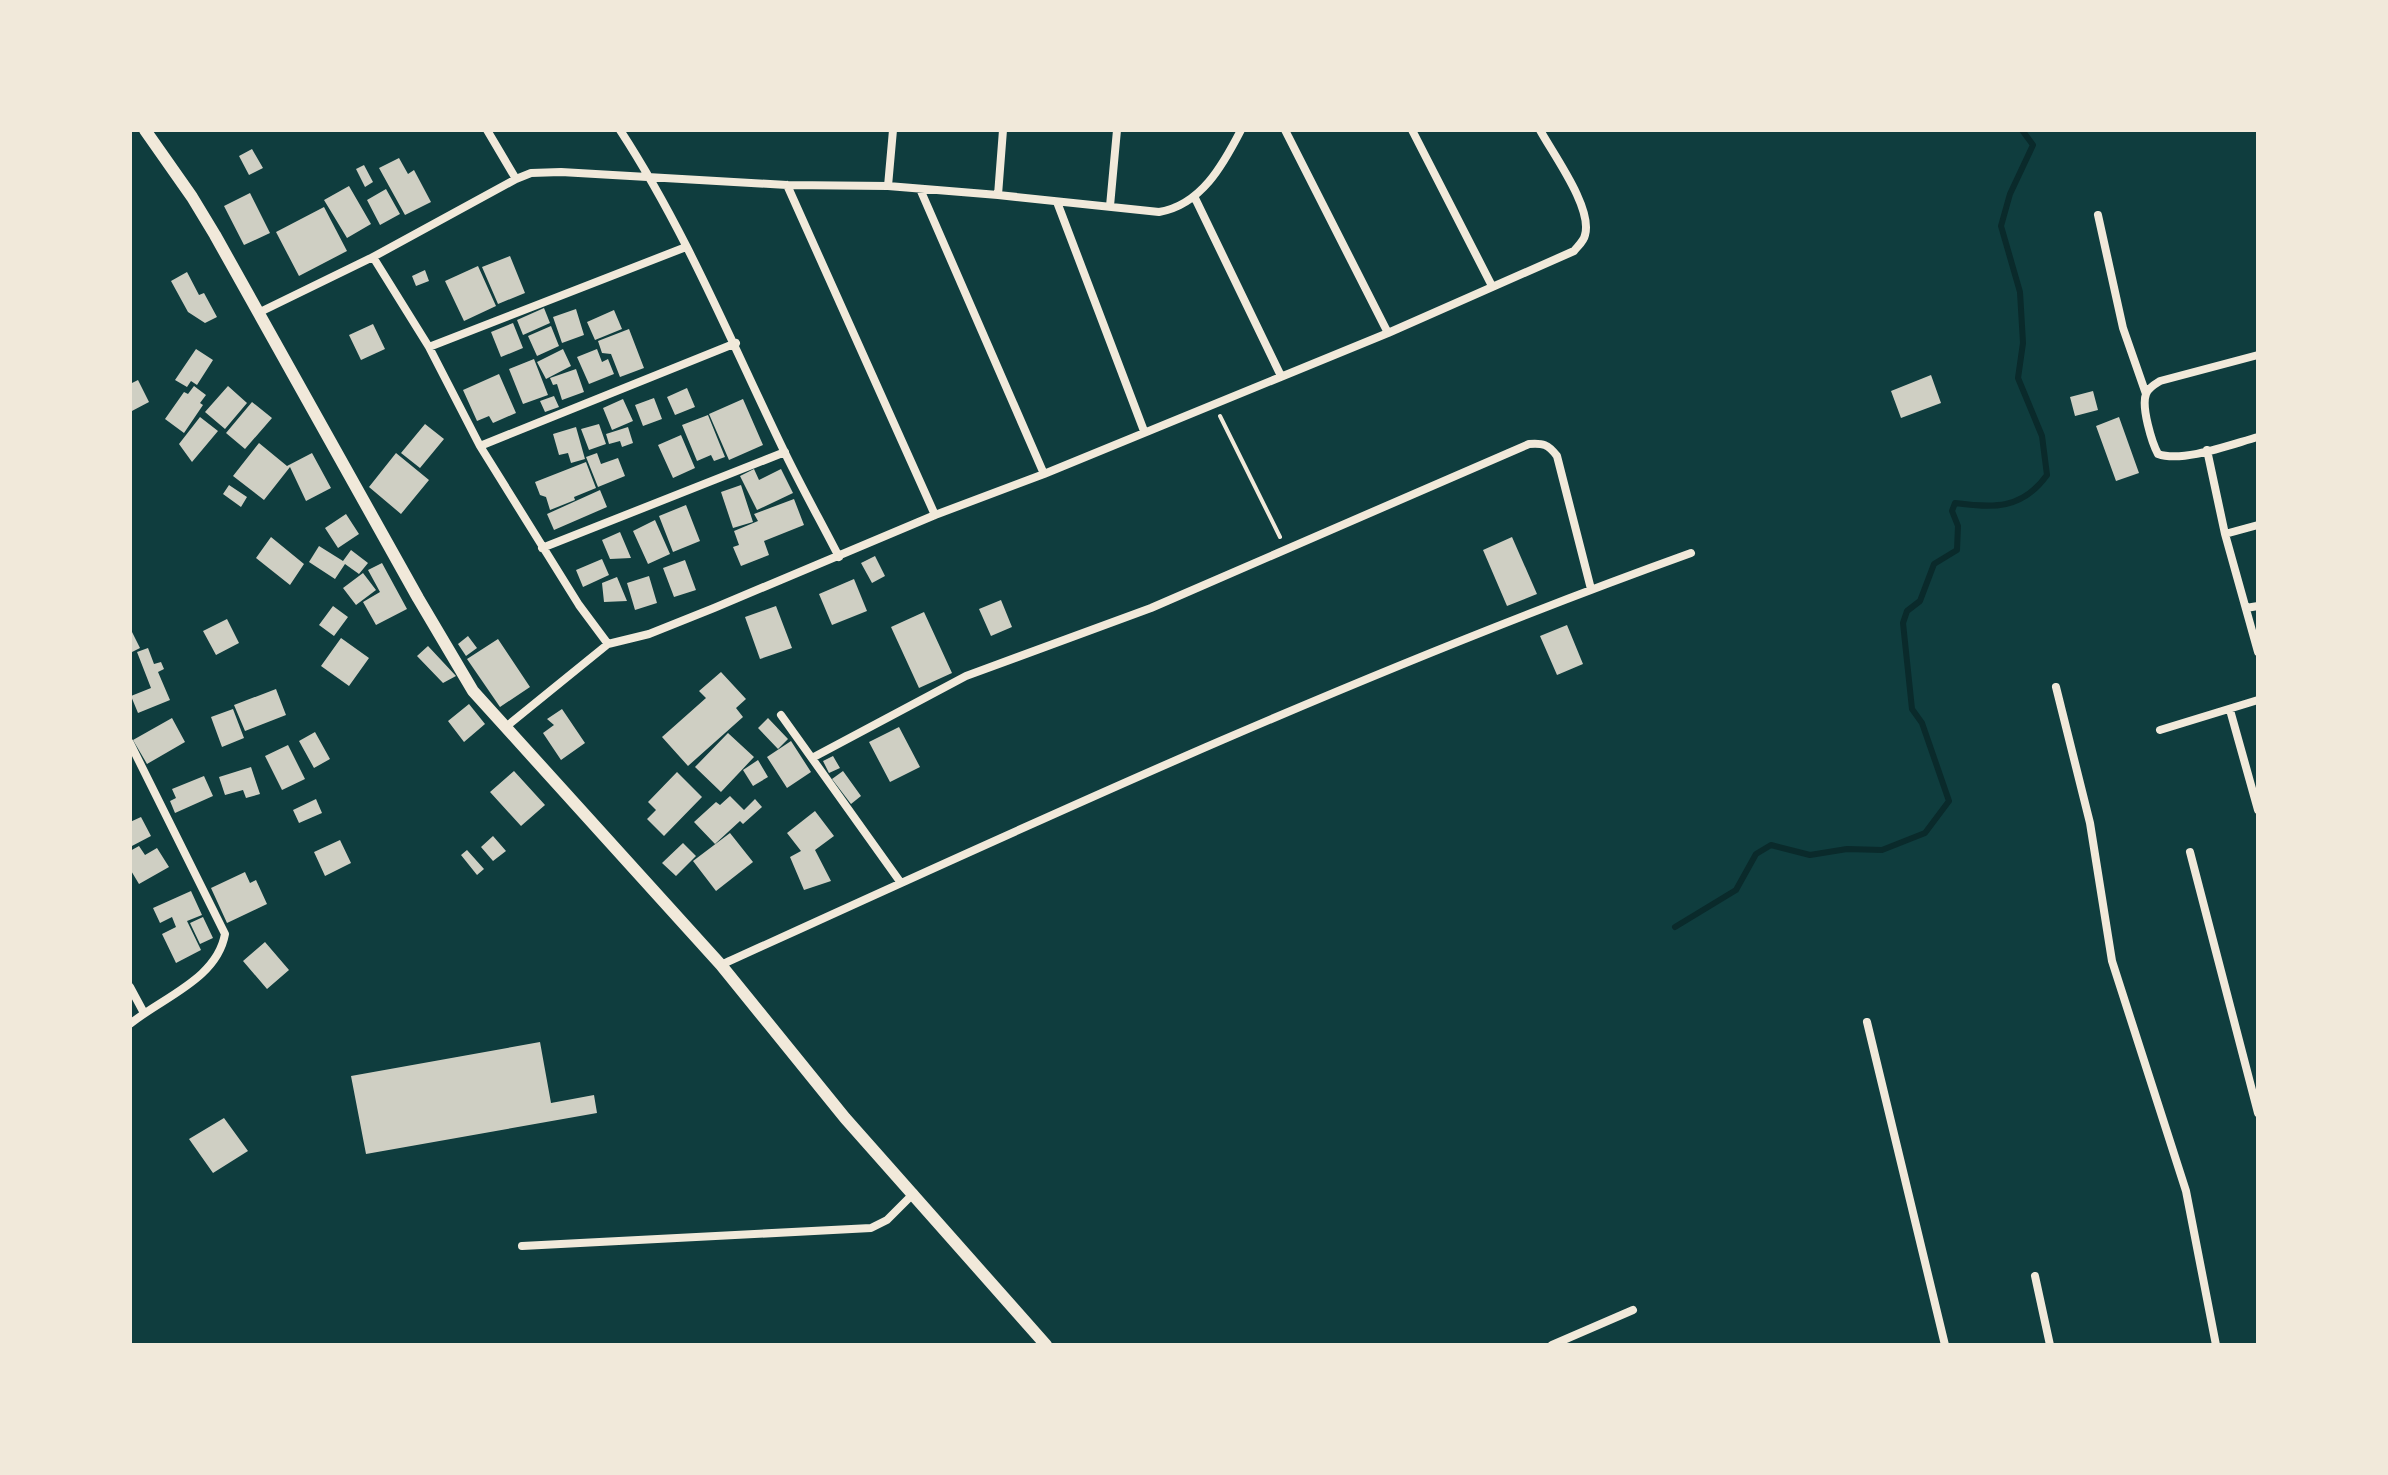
<svg xmlns="http://www.w3.org/2000/svg" width="2388" height="1475" viewBox="0 0 2388 1475" font-family="Quicksand,sans-serif">
  <style>
    .lines { fill: none; stroke-linecap: round; stroke-linejoin: round }
    .stream { stroke: #0a2a2b; stroke-width: 6 }
    .building { fill: #cfcfc3 }
    .path { stroke: #f1e9da; stroke-width: 4 }
    .minor { stroke: #f1e9da; stroke-width: 8 }
    .tertiary { stroke: #f1e9da; stroke-width: 12 }
  </style>
  <rect width="100%" height="100%" fill="#0f3d3e"/>
  <g class="lines">
    <path class="stream" d="M1675 927 1736 890 1756 854 1771 845 1810 855 1847 849 1882 850 1925 833 1949 801 1922 723 1912 709 1903 623 1907 611 1920 601 1934 564 1957 550 1958 526 1952 511 1955 503C1993 508 2022 510 2047 475L2042 436 2018 378 2023 343 2020 292 2001 226 2010 194 2033 145 2022 130"/>
  </g>
  <path class="building" d="M252 149 263 168 249 175 239 156Z
    M399 158 408 174 414 170 431 202 405 215 379 168Z
    M364 165 373 182 365 187 356 169Z
    M349 186 371 224 347 238 324 200Z
    M386 189 400 214 380 225 367 200Z
    M250 193 270 233 244 245 224 206Z
    M324 207 347 251 299 276 276 232Z
    M510 256 525 293 498 304 482 267Z
    M478 266 496 306 464 321 445 281Z
    M425 270 429 281 416 286 412 276Z
    M187 272 199 295 204 293 217 317 205 323 188 312 171 281Z
    M544 308 550 323 523 335 517 320Z
    M576 309 584 335 562 343 553 317Z
    M614 310 622 329 595 340 587 322Z
    M513 323 523 348 501 357 491 332Z
    M373 324 385 349 361 360 349 335Z
    M551 326 559 346 537 356 528 336Z
    M629 329 644 368 620 377 611 354 602 353 598 341Z
    M196 349 213 360 197 385 191 381 187 387 175 380Z
    M563 349 571 366 546 379 537 362Z
    M597 349 602 362 608 359 614 374 589 384 577 357Z
    M534 359 548 395 523 404 509 369Z
    M576 369 584 392 562 400 557 384 553 385 550 378Z
    M499 374 516 413 493 423 489 416 477 421 463 390Z
    M1931 375 1941 403 1901 418 1891 391Z
    M138 380 149 402 130 412V384Z
    M194 386 206 395 200 403 203 405 184 433 165 419 184 392 188 394Z
    M228 386 247 403 225 429 205 412Z
    M687 388 695 407 675 415 667 397Z
    M2093 391 2098 410 2075 416 2070 397Z
    M554 396 559 407 545 412 540 401Z
    M654 398 662 419 643 426 635 405Z
    M623 399 633 421 612 430 603 408Z
    M743 399 763 445 729 460 709 414Z
    M252 402 272 418 245 449 226 433Z
    M708 415 725 457 714 461 711 455 697 461 682 425Z
    M200 417 218 431 192 462 179 444Z
    M2119 417 2139 473 2116 481 2096 426Z
    M425 424 444 439 420 468 401 453Z
    M599 424 606 444 589 450 581 429Z
    M576 427 585 459 571 463 568 453 559 455 553 434Z
    M628 427 633 443 622 447 620 441 609 444 606 434Z
    M681 435 695 468 673 478 658 445Z
    M259 443 287 466 312 453 331 488 306 501 290 467 264 500 233 476Z
    M396 453 429 480 401 514 369 487Z
    M597 453 601 464 618 458 625 476 598 487 586 457Z
    M586 462 596 488 574 497 575 500 550 510 546 497 540 495 535 482Z
    M754 469 759 480 781 469 793 493 757 510 740 476Z
    M229 485 247 497 241 507 223 494Z
    M741 485 753 522 733 528 721 492Z
    M600 490 607 507 554 530 547 514Z
    M794 499 804 525 764 541 769 555 741 566 733 547 739 545 734 531 758 521 754 514Z
    M686 505 700 541 673 552 659 516Z
    M346 514 359 534 338 548 325 528Z
    M655 520 670 554 648 564 633 531Z
    M620 532 631 558 610 559 602 540Z
    M271 537 304 564 290 585 256 558Z
    M1512 537 1537 594 1507 606 1483 550Z
    M319 546 343 561 351 550 368 563 359 574 345 564 335 579 309 562Z
    M875 556 885 576 872 583 861 563Z
    M602 559 609 575 583 587 576 570Z
    M685 560 696 590 674 597 663 568Z
    M382 563 407 609 376 625 363 602 380 592 368 570Z
    M363 573 376 590 356 605 343 588Z
    M649 576 657 603 635 610 627 583Z
    M617 577 627 601 604 602 602 583Z
    M854 579 867 611 832 625 819 594Z
    M1001 600 1012 627 991 636 979 609Z
    M333 606 348 617 334 636 319 625Z
    M776 606 792 648 760 659 745 617Z
    M924 612 952 673 919 688 891 627Z
    M227 619 239 643 216 655 203 631Z
    M1567 625 1583 664 1557 675 1540 636Z
    M130 628 140 648 130 653Z
    M468 636 477 648 466 656 458 644Z
    M341 638 369 658 349 686 321 666Z
    M498 639 530 687 500 707 467 659Z
    M428 646 456 676 443 683 417 656Z
    M148 648 154 664 161 662 164 669 158 672 170 700 138 713 131 696 151 688 137 652Z
    M721 672 746 699 736 708 743 717 688 766 662 737 706 698 699 691Z
    M276 689 286 715 245 731 234 705Z
    M469 704 485 724 464 742 448 721Z
    M233 709 244 738 222 747 211 717Z
    M562 709 585 743 561 760 543 733 554 725 547 719Z
    M172 718 185 742 147 764 133 740Z
    M768 718 788 739 778 749 758 728Z
    M899 727 920 767 890 782 869 742Z
    M315 732 330 759 314 768 299 741Z
    M728 733 754 757 721 792 695 767Z
    M791 741 811 772 787 788 767 757Z
    M288 745 305 779 282 790 265 756Z
    M833 756 840 768 829 773 823 761Z
    M758 760 768 777 753 786 743 770Z
    M251 767 260 794 246 798 243 790 225 795 219 777Z
    M514 771 545 805 521 826 490 792Z
    M843 771 861 796 851 804 832 779Z
    M677 772 702 797 664 836 647 819 656 810 648 802Z
    M204 776 213 796 175 813 170 801 176 798 172 789Z
    M730 796 744 810 755 799 762 807 743 824 740 821 715 844 694 822 716 802 720 805Z
    M316 799 322 813 299 823 293 810Z
    M815 811 834 836 815 850 831 881 804 890 790 857 801 851 787 833Z
    M141 817 151 836 130 847V822Z
    M730 833 753 862 716 891 693 861Z
    M493 836 506 851 493 861 481 847Z
    M340 840 351 863 325 876 314 852Z
    M683 843 696 856 676 876 662 863Z
    M139 846 145 855 157 848 169 867 139 884 130 869V851Z
    M467 850 484 869 477 875 461 855Z
    M245 872 250 883 256 880 267 904 227 923 211 888Z
    M191 891 202 915 187 921 201 950 176 963 162 934 176 927 172 917 160 923 153 908Z
    M203 917 213 938 200 944 190 923Z
    M265 942 289 970 267 989 243 961Z
    M540 1042 551 1103 594 1095 597 1113 366 1154 351 1076Z
    M224 1118 248 1151 213 1173 189 1139Z"/>
  <g class="lines">
    <path class="path" d="M1220 416 1280 537"/>
    <path class="minor" d="M487 130 516 179
      M620 130C686 231 732 344 785 453 802 488 821 522 839 557
      M1285 130 1388 333
      M1412 130 1492 286
      M787 185 935 515
      M888 186 893 130
      M920 189 1044 474
      M998 195 1003 130
      M1194 196 1281 376
      M1057 202 1144 431
      M1110 206 1117 130
      M2098 215 2123 328 2146 394
      M373 257 429 347 480 446 579 605 608 644
      M258 313 373 257 516 179 531 173 561 172 787 185 888 186 998 195 1159 212C1201 205 1223 165 1241 130
      M429 347 686 247
      M2258 355 2160 381C2155 384 2148 388 2146 394 2141 407 2152 443 2158 454 2183 463 2232 444 2258 437
      M480 446 736 343
      M2207 450 2225 534 2258 652
      M2225 534 2258 525
      M542 548 785 452
      M2246 608 2258 606
      M2056 687 2090 823 2112 961 2186 1191 2216 1345
      M2230 710 2258 810
      M781 715 901 883
      M507 726 608 644 649 634 714 608 935 515 1044 474 1388 333 1574 251C1578 246 1584 241 1585 235 1593 208 1553 154 1540 130
      M2160 730 2258 700
      M130 743 225 934C217 979 163 997 130 1024
      M812 758 966 676 1151 608 1529 444C1543 443 1548 444 1557 456L1591 589
      M2190 852 2258 1113
      M721 965C1041 819 1360 672 1691 553
      M130 987 144 1013
      M1867 1022 1945 1345
      M522 1246 871 1228 887 1220 914 1193
      M2035 1276 2050 1345
      M1552 1345 1633 1310"/>
    <path class="tertiary" d="M145 130 192 197 215 235 418 598 473 691 721 965 845 1118 1046 1345"/>
  </g>
  <rect width="2388" height="1475" fill="none" stroke="#f1e9da" stroke-width="264"/>
</svg>
